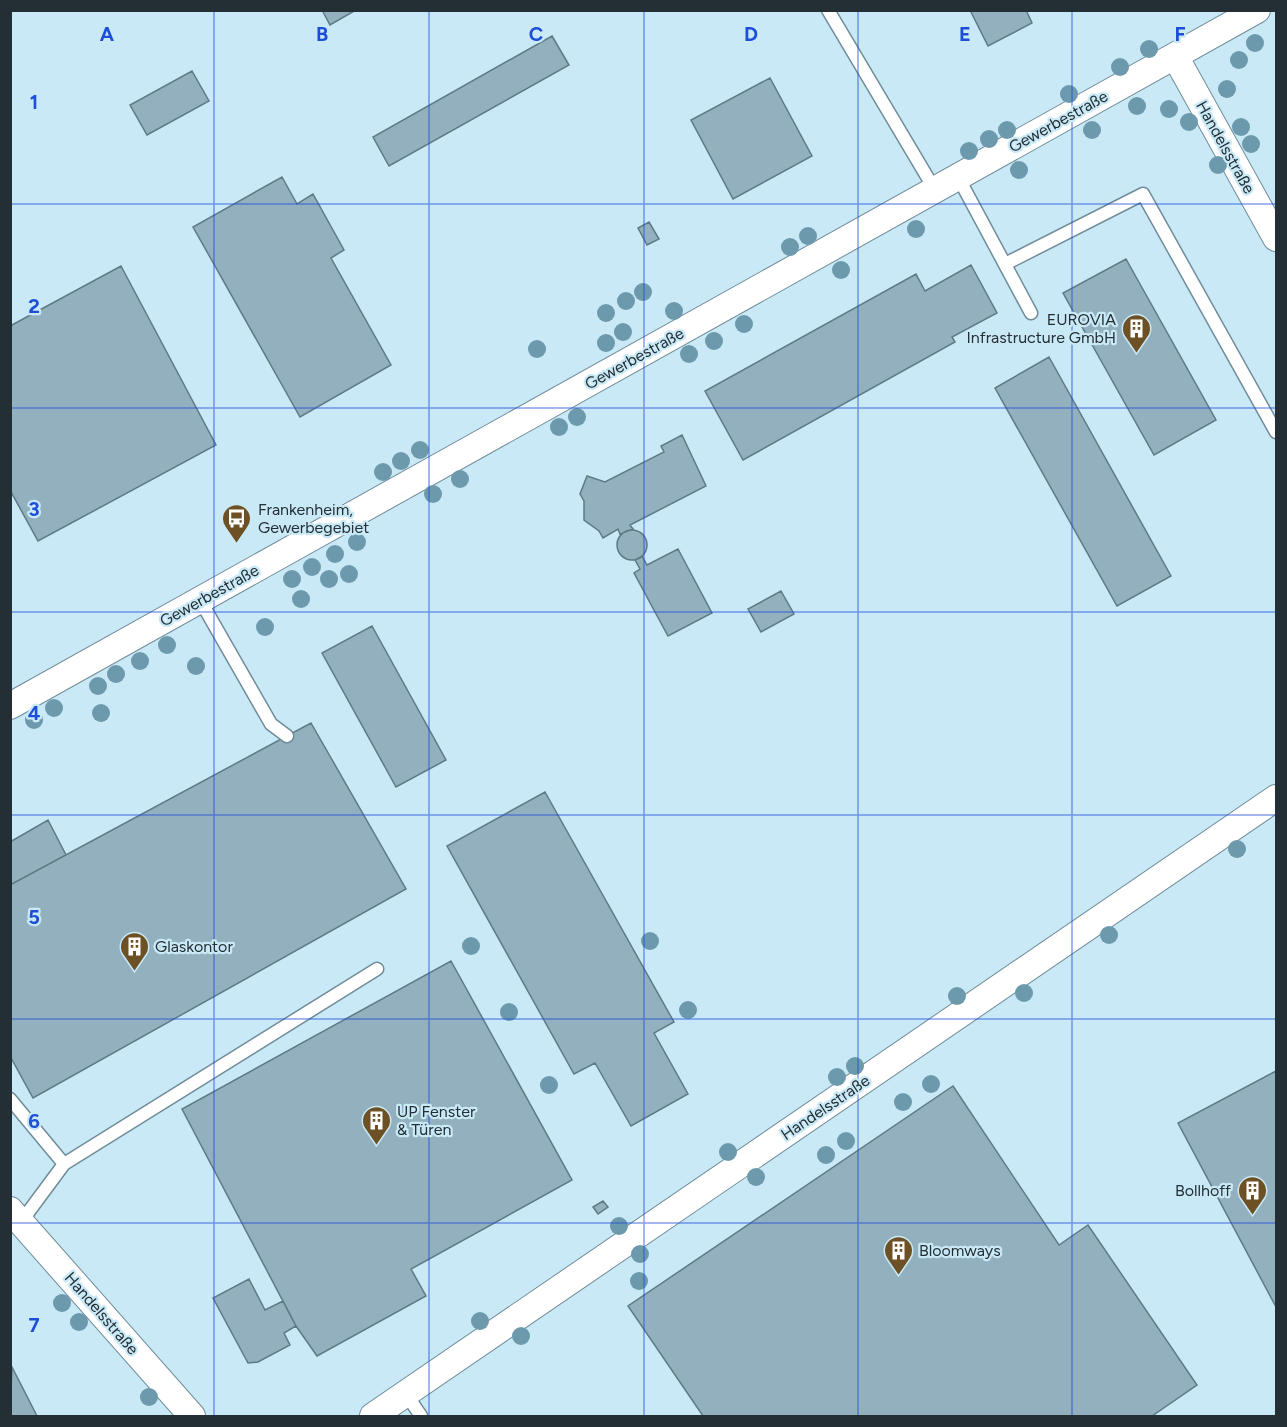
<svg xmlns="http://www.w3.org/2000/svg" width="1287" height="1427" viewBox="0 0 1287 1427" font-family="Figtree,sans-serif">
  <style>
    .building { fill: #92b0bd; stroke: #5e7a86; stroke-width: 1.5 }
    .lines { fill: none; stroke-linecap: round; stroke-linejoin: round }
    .service-casing { stroke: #6f8c99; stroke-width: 15 }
    .minor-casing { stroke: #6f8c99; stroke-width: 28 }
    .service { stroke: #fff; stroke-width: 12 }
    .minor { stroke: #fff; stroke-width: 26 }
    .tree { fill: #6c9aac }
    .grid { fill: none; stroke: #1d4ed8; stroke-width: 1.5; stroke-opacity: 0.55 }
    .labels { text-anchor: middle; stroke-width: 4.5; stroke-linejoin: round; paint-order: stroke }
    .street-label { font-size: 16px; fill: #232f34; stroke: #cae9f7 }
    .poi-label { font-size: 16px; fill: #232f34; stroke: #cae9f7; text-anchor: start }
    .grid-label { font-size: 20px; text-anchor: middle; font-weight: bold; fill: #1d4ed8; stroke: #cae9f7; stroke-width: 4.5; stroke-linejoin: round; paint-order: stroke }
  </style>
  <rect width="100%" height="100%" fill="#cae9f7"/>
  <path class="building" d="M322 10H356L330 25Z
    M970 10H1026L1032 23 988 46Z
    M552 36 569 65 389 166 373 137Z
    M192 71 209 101 147 135 130 105Z
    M770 78 812 156 733 199 691 120Z
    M282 177 297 204 313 194 344 250 331 258 391 365 300 417 193 227Z
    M649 222 659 239 647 245 638 228Z
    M1126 259 1216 420 1154 455 1063 293Z
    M971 265 997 313 952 337 955 342 743 460 705 391 916 274 925 291Z
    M121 266 216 445 38 541 10 490V326Z
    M1049 357 1171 576 1117 606 995 388Z
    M682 435 706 486 630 525 633 529 620 534 618 529 603 538 599 531 584 520V501L580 494 587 476 605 482 664 452 661 446Z
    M617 545a15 15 0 1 1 30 0a15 15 0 1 1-30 0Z
    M678 549 712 613 668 636 634 573 640 569 635 560 642 556 647 565Z
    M781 591 794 614 761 632 748 609Z
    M372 626 446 760 396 787 322 653Z
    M311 723 406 889 33 1098 10 1056V885Z
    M545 792 674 1022 654 1033 688 1094 631 1126 595 1063 574 1074 447 846Z
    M48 820 66 855 10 885V842Z
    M451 961 572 1180 411 1269 426 1296 317 1356 296 1326 182 1109Z
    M1276 1071V1307L1178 1123Z
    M953 1086 1059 1245 1088 1225 1197 1385 1152 1416H703L628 1306Z
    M603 1201 608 1207 598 1214 593 1207Z
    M249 1279 265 1310 283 1301 296 1326 284 1333 290 1345 258 1362 248 1363 213 1298Z
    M12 1367 37 1416H10Z"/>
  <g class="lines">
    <defs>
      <path id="service" d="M828 10 935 190
        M958 177 1031 313
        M1005 264 1143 194 1276 432
        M200 600 271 724 287 736
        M10 1099 64 1164
        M21 1222 64 1164 377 969
        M406 1394 421 1416"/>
      <path id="minor" d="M1175 56 1276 238
        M10 706 1257 10
        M10 1210 192 1416
        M373 1416 1276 798"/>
    </defs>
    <use href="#service" class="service-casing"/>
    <use href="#minor" class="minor-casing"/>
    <use href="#service" class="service"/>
    <use href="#minor" class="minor"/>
  </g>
  <g class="tree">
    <circle cx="1255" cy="43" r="9"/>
    <circle cx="1149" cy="49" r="9"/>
    <circle cx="1239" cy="60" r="9"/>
    <circle cx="1120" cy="67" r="9"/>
    <circle cx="1227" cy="89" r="9"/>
    <circle cx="1069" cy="94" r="9"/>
    <circle cx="1137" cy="106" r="9"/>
    <circle cx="1169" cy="109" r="9"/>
    <circle cx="1189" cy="122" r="9"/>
    <circle cx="1241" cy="127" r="9"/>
    <circle cx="1007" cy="130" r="9"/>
    <circle cx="1092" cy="130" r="9"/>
    <circle cx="989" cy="139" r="9"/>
    <circle cx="1251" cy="144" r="9"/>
    <circle cx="969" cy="151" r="9"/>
    <circle cx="1218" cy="165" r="9"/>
    <circle cx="1019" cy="170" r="9"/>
    <circle cx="916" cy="229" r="9"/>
    <circle cx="808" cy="236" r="9"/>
    <circle cx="790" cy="247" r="9"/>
    <circle cx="841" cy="270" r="9"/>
    <circle cx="643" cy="292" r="9"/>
    <circle cx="626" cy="301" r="9"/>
    <circle cx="674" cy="311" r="9"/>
    <circle cx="606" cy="313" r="9"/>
    <circle cx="744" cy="324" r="9"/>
    <circle cx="623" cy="332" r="9"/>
    <circle cx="714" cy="341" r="9"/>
    <circle cx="606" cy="343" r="9"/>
    <circle cx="537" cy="349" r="9"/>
    <circle cx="689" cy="354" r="9"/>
    <circle cx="577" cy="417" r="9"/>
    <circle cx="559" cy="427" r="9"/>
    <circle cx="420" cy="450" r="9"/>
    <circle cx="401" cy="461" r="9"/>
    <circle cx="383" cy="472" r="9"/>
    <circle cx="460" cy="479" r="9"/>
    <circle cx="433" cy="494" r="9"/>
    <circle cx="357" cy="542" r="9"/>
    <circle cx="335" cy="554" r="9"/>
    <circle cx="312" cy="567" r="9"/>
    <circle cx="349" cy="574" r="9"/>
    <circle cx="292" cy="579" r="9"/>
    <circle cx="329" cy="579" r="9"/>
    <circle cx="301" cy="599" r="9"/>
    <circle cx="265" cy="627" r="9"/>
    <circle cx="167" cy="645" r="9"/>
    <circle cx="140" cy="661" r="9"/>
    <circle cx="196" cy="666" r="9"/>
    <circle cx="116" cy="674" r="9"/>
    <circle cx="98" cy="686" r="9"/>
    <circle cx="54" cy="708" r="9"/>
    <circle cx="101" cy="713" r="9"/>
    <circle cx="34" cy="720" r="9"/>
    <circle cx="1237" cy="849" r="9"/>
    <circle cx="1109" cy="935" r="9"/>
    <circle cx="650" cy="941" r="9"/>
    <circle cx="471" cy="946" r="9"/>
    <circle cx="1024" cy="993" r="9"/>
    <circle cx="957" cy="996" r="9"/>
    <circle cx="688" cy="1010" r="9"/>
    <circle cx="509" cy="1012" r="9"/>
    <circle cx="855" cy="1066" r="9"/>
    <circle cx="837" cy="1077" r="9"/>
    <circle cx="931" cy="1084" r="9"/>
    <circle cx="549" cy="1085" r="9"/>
    <circle cx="903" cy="1102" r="9"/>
    <circle cx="846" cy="1141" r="9"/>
    <circle cx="728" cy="1152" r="9"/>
    <circle cx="826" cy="1155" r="9"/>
    <circle cx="756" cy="1177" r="9"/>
    <circle cx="619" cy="1226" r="9"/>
    <circle cx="640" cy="1254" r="9"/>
    <circle cx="639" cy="1281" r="9"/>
    <circle cx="62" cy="1303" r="9"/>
    <circle cx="480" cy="1321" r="9"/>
    <circle cx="79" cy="1322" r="9"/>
    <circle cx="521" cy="1336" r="9"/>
    <circle cx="149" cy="1397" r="9"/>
  </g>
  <path class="grid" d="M214 10V1416M429 10V1416M644 10V1416M858 10V1416M1072 10V1416M10 204H1276M10 408H1276M10 612H1276M10 815H1276M10 1019H1276M10 1223H1276"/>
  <defs>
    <symbol id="building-pin" viewBox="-11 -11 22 30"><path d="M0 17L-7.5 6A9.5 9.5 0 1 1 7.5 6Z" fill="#6d5023" stroke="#cae9f7"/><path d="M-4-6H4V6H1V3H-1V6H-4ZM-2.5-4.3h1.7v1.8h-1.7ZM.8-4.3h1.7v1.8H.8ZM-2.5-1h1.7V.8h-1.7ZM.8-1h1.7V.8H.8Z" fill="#fff"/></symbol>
    <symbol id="bus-pin" viewBox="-11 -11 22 30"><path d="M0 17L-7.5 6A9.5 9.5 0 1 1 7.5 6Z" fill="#6d5023" stroke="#cae9f7"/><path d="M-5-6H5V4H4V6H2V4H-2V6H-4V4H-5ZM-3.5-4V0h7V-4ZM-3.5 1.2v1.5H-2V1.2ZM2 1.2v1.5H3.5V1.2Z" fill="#fff"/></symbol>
  </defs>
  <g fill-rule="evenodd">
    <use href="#building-pin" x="1120" y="312" width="33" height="45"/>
    <use href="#bus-pin" x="220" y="502" width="33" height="45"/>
    <use href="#building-pin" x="118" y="930" width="33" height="45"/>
    <use href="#building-pin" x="360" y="1104" width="33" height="45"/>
    <use href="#building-pin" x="1236" y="1174" width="33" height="45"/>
    <use href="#building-pin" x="882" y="1234" width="33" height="45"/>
  </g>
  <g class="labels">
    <g class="street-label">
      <text transform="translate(1058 121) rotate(-29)" y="6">Gewerbestraße</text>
      <text transform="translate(1226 147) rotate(61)" y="6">Handelsstraße</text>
      <text transform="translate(634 358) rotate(-29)" y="6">Gewerbestraße</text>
      <text transform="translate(209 595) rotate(-29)" y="6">Gewerbestraße</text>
      <text transform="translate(825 1107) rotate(-34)" y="6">Handelsstraße</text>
      <text transform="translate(102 1313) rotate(49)" y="6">Handelsstraße</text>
    </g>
    <g class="poi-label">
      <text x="1116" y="325" text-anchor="end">EUROVIA<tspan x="1116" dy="18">Infrastructure GmbH</tspan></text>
      <text x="258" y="515">Frankenheim,<tspan x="258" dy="18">Gewerbegebiet</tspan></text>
      <text x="155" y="952">Glaskontor</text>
      <text x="397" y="1117">UP Fenster<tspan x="397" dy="18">&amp; Türen</tspan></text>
      <text x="1231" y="1196" text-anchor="end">Bollhoff</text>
      <text x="919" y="1256">Bloomways</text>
    </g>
  </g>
  <g class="grid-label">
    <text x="107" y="41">A</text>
    <text x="322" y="41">B</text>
    <text x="536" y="41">C</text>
    <text x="751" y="41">D</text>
    <text x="965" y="41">E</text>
    <text x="1180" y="41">F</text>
    <text x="34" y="109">1</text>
    <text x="34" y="313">2</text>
    <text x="34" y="516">3</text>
    <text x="34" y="720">4</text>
    <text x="34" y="924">5</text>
    <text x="34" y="1128">6</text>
    <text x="34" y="1332">7</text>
  </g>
  <rect width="1287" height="1427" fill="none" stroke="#232f34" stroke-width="24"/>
</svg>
